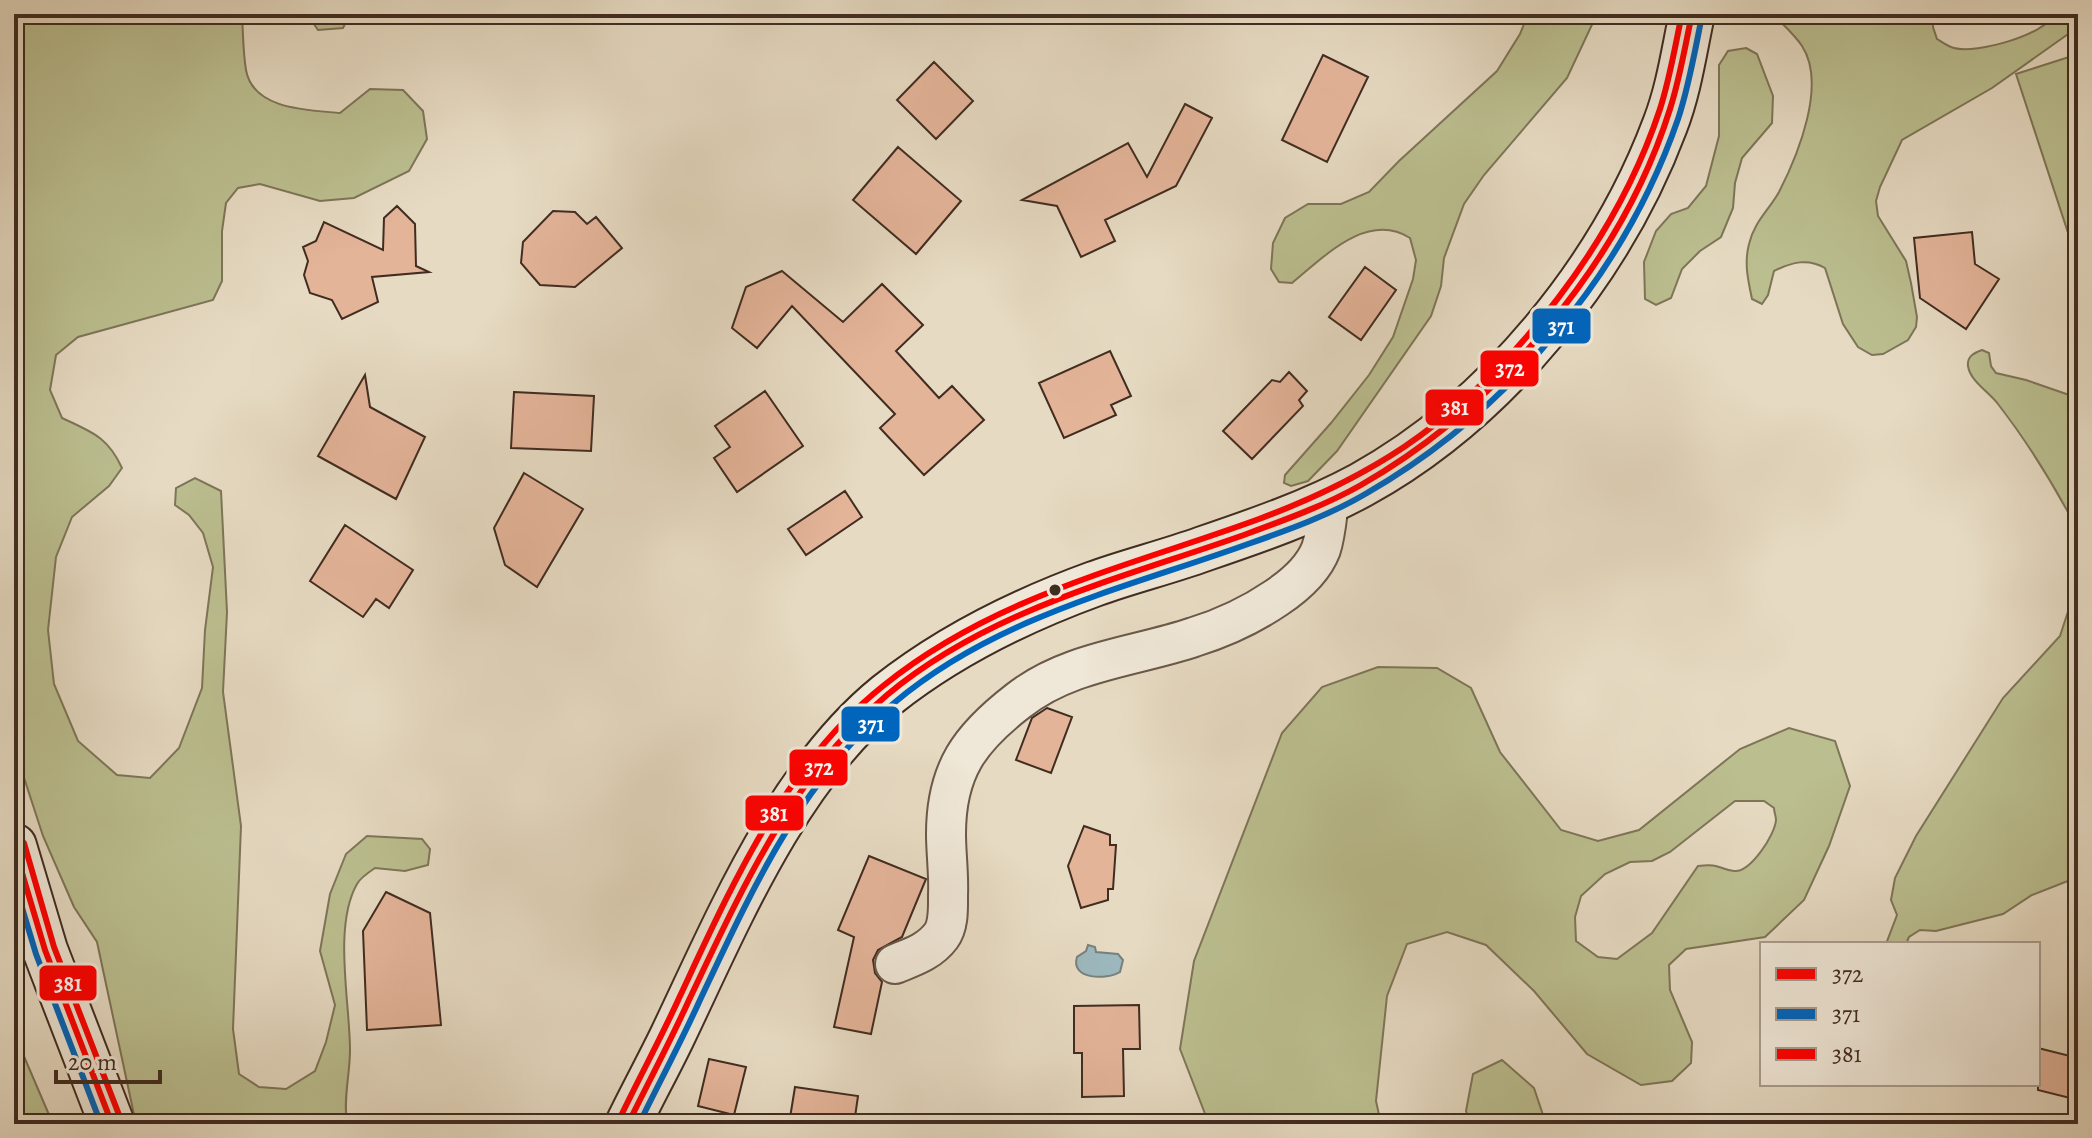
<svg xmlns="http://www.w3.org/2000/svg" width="2092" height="1138" viewBox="0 0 2092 1138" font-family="Alegreya,serif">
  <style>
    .green { fill: #bbbe8f; stroke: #7e7558; stroke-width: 2; fill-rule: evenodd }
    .water { fill: #9cb8be; stroke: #78807f; stroke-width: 2 }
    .building { fill: #e4b499; stroke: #412c21; stroke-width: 2 }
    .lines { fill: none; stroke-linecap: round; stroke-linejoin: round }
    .minor-casing { stroke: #6a5849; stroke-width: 42 }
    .secondary-casing { stroke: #412c21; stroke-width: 48 }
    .minor { stroke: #efe7d7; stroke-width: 38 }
    .secondary { stroke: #efe7d7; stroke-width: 44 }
    .bus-1-casing { stroke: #efe7d7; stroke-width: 12 }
    .bus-2-casing { stroke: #efe7d7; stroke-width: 12 }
    .bus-3-casing { stroke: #efe7d7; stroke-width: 12 }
    .bus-1 { stroke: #f00; stroke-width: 6 }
    .bus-2 { stroke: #0065bd; stroke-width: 6 }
    .bus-3 { stroke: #f00; stroke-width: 6 }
    .bus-dot { fill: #412c21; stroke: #efe7d7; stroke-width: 3 }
    .line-badge { stroke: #efe7d7; stroke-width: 3 }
    .badge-label { font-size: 22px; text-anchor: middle; font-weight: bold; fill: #fff }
  </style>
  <rect width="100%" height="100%" fill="#e6dac2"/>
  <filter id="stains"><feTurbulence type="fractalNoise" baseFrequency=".0025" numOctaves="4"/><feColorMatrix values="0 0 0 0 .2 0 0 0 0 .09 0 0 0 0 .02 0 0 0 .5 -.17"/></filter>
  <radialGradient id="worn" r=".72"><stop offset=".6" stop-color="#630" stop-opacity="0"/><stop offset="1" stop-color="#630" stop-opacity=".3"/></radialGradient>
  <path class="green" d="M14 14H242C243 32 243 52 246 70 253 110 309 110 340 113L370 89 403 90 423 111 427 139 409 171 354 198 320 201 260 184 238 188 226 203 222 231V281L213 300 78 337 56 355 50 390 62 418C92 432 108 437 122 468L109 486 72 517 56 557 48 630 54 684 78 741 117 775 150 778 179 748 202 688 205 630 213 567 203 533 189 515 175 505 176 488 195 478 221 491 227 612 223 692 241 826 233 1029 239 1074 259 1087 286 1089 315 1071 326 1042 335 1005 320 951 330 894 346 854 367 836 422 839 430 849 428 865 405 871 375 868C369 872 360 878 357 884 333 926 350 1003 350 1050 350 1075 343 1098 347 1124H136L97 942 74 907 43 836 14 747Z
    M307 14H350L343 28 318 30Z
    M1528 14H1597L1567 78 1484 175 1464 204 1444 258 1441 286 1431 316 1337 451 1308 481 1291 486 1284 483 1285 475 1331 423 1369 375 1393 337 1413 279 1416 260 1410 238C1367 211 1324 257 1292 283L1279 282 1271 269 1273 243 1285 218 1308 204H1341L1369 192 1399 161 1497 71 1520 34Z
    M1773 14H1933V27L1937 39C1942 42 1949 47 1954 48 1977 54 2044 35 2055 14H2078V27L1992 88 1902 140 1880 187 1876 201 1878 216 1906 261 1911 283 1917 317 1916 327 1908 340 1883 354 1872 355 1858 347 1843 324 1825 268C1808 258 1792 262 1774 271L1768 295 1762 304 1752 299C1748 280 1744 263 1749 244 1754 222 1769 210 1779 192 1798 155 1827 84 1802 46 1794 34 1782 24 1773 14Z
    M1746 48 1757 54 1773 96 1772 123 1742 158 1735 183 1733 208 1721 237 1700 251 1682 269 1671 298 1656 305 1645 299 1644 262 1656 231 1671 214 1688 208 1706 186 1719 136V65L1728 51Z
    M2078 54V250L2074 251 2016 74Z
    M1982 350 1989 353 1991 366 1996 373 2026 380 2078 398V537L2077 529C2054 485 2029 444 1998 404 1989 392 1970 381 1968 366 1967 356 1974 353 1982 350Z
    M2078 581V877L2032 895 2003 914 1936 931 1920 930 1909 937 1906 944H1886L1897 915 1891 900 1895 878 1916 836 2003 698 2060 636Z
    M1378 667 1437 668 1471 688 1500 752 1561 830 1598 841 1639 830 1740 749 1789 728 1835 741 1850 786 1829 846 1804 900 1765 937 1686 949 1669 965 1670 990 1692 1042 1691 1063 1672 1081 1641 1085 1587 1054 1534 991 1486 945 1447 932 1407 944 1387 996 1376 1101 1381 1124H1209L1180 1049 1194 961 1282 733 1322 687ZM1735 801H1764L1774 808C1774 812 1776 816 1776 820 1775 835 1750 873 1734 871 1718 869 1720 863 1698 866L1652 933 1617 959 1598 957 1576 941 1575 917 1581 896 1605 874 1630 862 1652 861 1670 852Z
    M14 1033 53 1124H14Z
    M1502 1060 1534 1088 1546 1124H1471L1466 1111 1473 1074Z"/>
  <path class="water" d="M1088 945 1095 947 1096 952 1118 954 1123 960 1120 972C1107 980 1070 980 1077 957L1086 951Z"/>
  <path class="building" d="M1323 55 1368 77 1327 162 1282 140Z
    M934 62 973 101 936 139 897 100Z
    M1185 104 1212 118 1176 186 1105 220 1115 241 1081 257 1057 206 1022 200 1128 143 1147 177Z
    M898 147 961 201 916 254 853 200Z
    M397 206 415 224 416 266 429 272 372 277 378 302 342 319 332 300 310 293 304 275 308 261 303 247 316 241 324 222 383 250 384 218Z
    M553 211 575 212 587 224 596 217 622 248 575 287 540 285 521 263 523 242Z
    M1972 232 1975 264 1999 279 1966 329 1920 298 1914 238Z
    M1365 267 1396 290 1361 340 1329 317Z
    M782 271 843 322 882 284 923 325 896 351 939 398 952 386 984 420 924 475 880 428 895 414 792 306 757 348 732 328 746 287Z
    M1110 351 1131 396 1111 405 1116 415 1064 438 1039 383Z
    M1289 372 1307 391 1299 400 1303 406 1252 459 1223 431 1272 380 1280 382Z
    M365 375 370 407 425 437 396 499 318 456Z
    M765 391 803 446 737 492 714 458 730 447 715 426Z
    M514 392 594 396 591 451 511 448Z
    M524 473 583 509 537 587 505 565 494 528Z
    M845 491 862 517 806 555 788 529Z
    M345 525 413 570 389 608 376 599 363 617 310 581Z
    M1047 708 1072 717 1051 773 1016 760 1032 718Z
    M1084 826 1110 835V845H1116L1113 889H1108V900L1081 908 1068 866Z
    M869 856 926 879 902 937 878 950 873 960 875 973 882 982 871 1034 834 1027 854 937 838 930Z
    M386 892 430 913 441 1025 367 1030 363 931Z
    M1139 1005 1140 1049H1123L1124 1096 1082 1097V1053H1074V1006Z
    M2038 1048 2078 1058V1100L2038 1090Z
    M709 1059 746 1067 734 1115 698 1106Z
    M795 1087 858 1096 854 1124H789Z"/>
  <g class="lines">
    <defs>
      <path id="minor" d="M895 964C912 957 929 952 941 936 949 925 948 908 948 895 949 874 946 854 946 834 946 770 970 738 1018 701 1068 661 1135 657 1194 637 1223 628 1251 615 1276 598 1294 586 1313 570 1321 549 1326 534 1327 516 1329 501"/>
      <path id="secondary" d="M14 846 45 950 112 1124
        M628 1124C642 1095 658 1066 672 1037 727 922 786 777 887 695 949 646 1020 611 1094 584 1130 571 1167 562 1203 549 1256 531 1311 512 1361 485 1497 410 1611 269 1665 125 1679 89 1684 51 1692 14"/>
    </defs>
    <use href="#minor" class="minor-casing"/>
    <use href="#secondary" class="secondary-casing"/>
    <use href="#minor" class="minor"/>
    <use href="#secondary" class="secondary"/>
    <defs>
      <path id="bus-1" d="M14 846 45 950 112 1124
        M628 1124C648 1083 670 1042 689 1000 741 891 793 774 887 695 989 610 1119 579 1241 536 1282 521 1324 506 1361 485 1499 406 1622 262 1670 109 1680 78 1685 46 1692 14"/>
      <path id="bus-2" d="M14 881 36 954 101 1124
        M639 1124C659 1083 681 1042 700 1000 750 894 801 779 894 703 996 617 1126 588 1248 544 1288 530 1330 515 1367 493 1508 412 1625 273 1678 119 1689 86 1695 50 1702 16"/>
      <path id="bus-3" d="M24 843 54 947 121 1120
        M619 1120C639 1078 661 1038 680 996 732 885 785 764 883 686 994 596 1128 567 1259 519 1310 500 1359 477 1404 447 1517 370 1617 239 1660 109 1670 78 1675 46 1682 14"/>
    </defs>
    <use href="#bus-1" class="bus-1-casing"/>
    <use href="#bus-2" class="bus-2-casing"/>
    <use href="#bus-3" class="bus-3-casing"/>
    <use href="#bus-1" class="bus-1"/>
    <use href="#bus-2" class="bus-2"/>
    <use href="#bus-3" class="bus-3"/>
  </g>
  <circle class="bus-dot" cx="1055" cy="590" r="7"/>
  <g class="line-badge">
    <rect x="1531" y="307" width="61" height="38" rx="8" fill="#0065bd"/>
    <rect x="1479" y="349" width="61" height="39" rx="8" fill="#f00"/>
    <rect x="1424" y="388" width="61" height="39" rx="8" fill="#f00"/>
    <rect x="840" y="705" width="61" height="38" rx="8" fill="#0065bd"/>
    <rect x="788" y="748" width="61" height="39" rx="8" fill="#f00"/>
    <rect x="744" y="794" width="61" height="38" rx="8" fill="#f00"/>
    <rect x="38" y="964" width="60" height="38" rx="8" fill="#f00"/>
  </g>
  <g class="badge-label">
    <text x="1561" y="334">371</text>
    <text x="1510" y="376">372</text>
    <text x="1455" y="415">381</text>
    <text x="871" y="732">371</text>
    <text x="819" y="775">372</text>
    <text x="774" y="821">381</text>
    <text x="68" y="991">381</text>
  </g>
  <rect width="2092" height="1138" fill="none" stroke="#e6dac2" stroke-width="48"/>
  <rect x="16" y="16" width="2060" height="1106" fill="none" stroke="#412c21" stroke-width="4"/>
  <rect x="24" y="24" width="2044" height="1090" fill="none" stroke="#412c21" stroke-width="2"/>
  <rect x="1760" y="942" width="280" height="144" fill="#efe7d7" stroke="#a99c8e" stroke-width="2"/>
  <rect x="1776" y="968" width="40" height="12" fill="#ff0000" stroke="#a99c8e" stroke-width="2"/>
  <text x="1832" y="982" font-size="24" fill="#412c21">372</text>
  <rect x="1776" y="1008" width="40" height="12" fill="#0065bd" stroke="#a99c8e" stroke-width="2"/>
  <text x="1832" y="1022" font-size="24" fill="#412c21">371</text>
  <rect x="1776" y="1048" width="40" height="12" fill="#ff0000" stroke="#a99c8e" stroke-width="2"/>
  <text x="1832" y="1062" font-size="24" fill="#412c21">381</text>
  <path d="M56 1070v12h104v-12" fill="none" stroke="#412c21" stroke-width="4"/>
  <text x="68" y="1070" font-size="24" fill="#412c21" stroke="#efe7d7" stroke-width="6" paint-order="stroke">20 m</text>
  <rect width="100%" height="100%" filter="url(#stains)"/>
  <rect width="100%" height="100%" fill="url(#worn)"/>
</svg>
